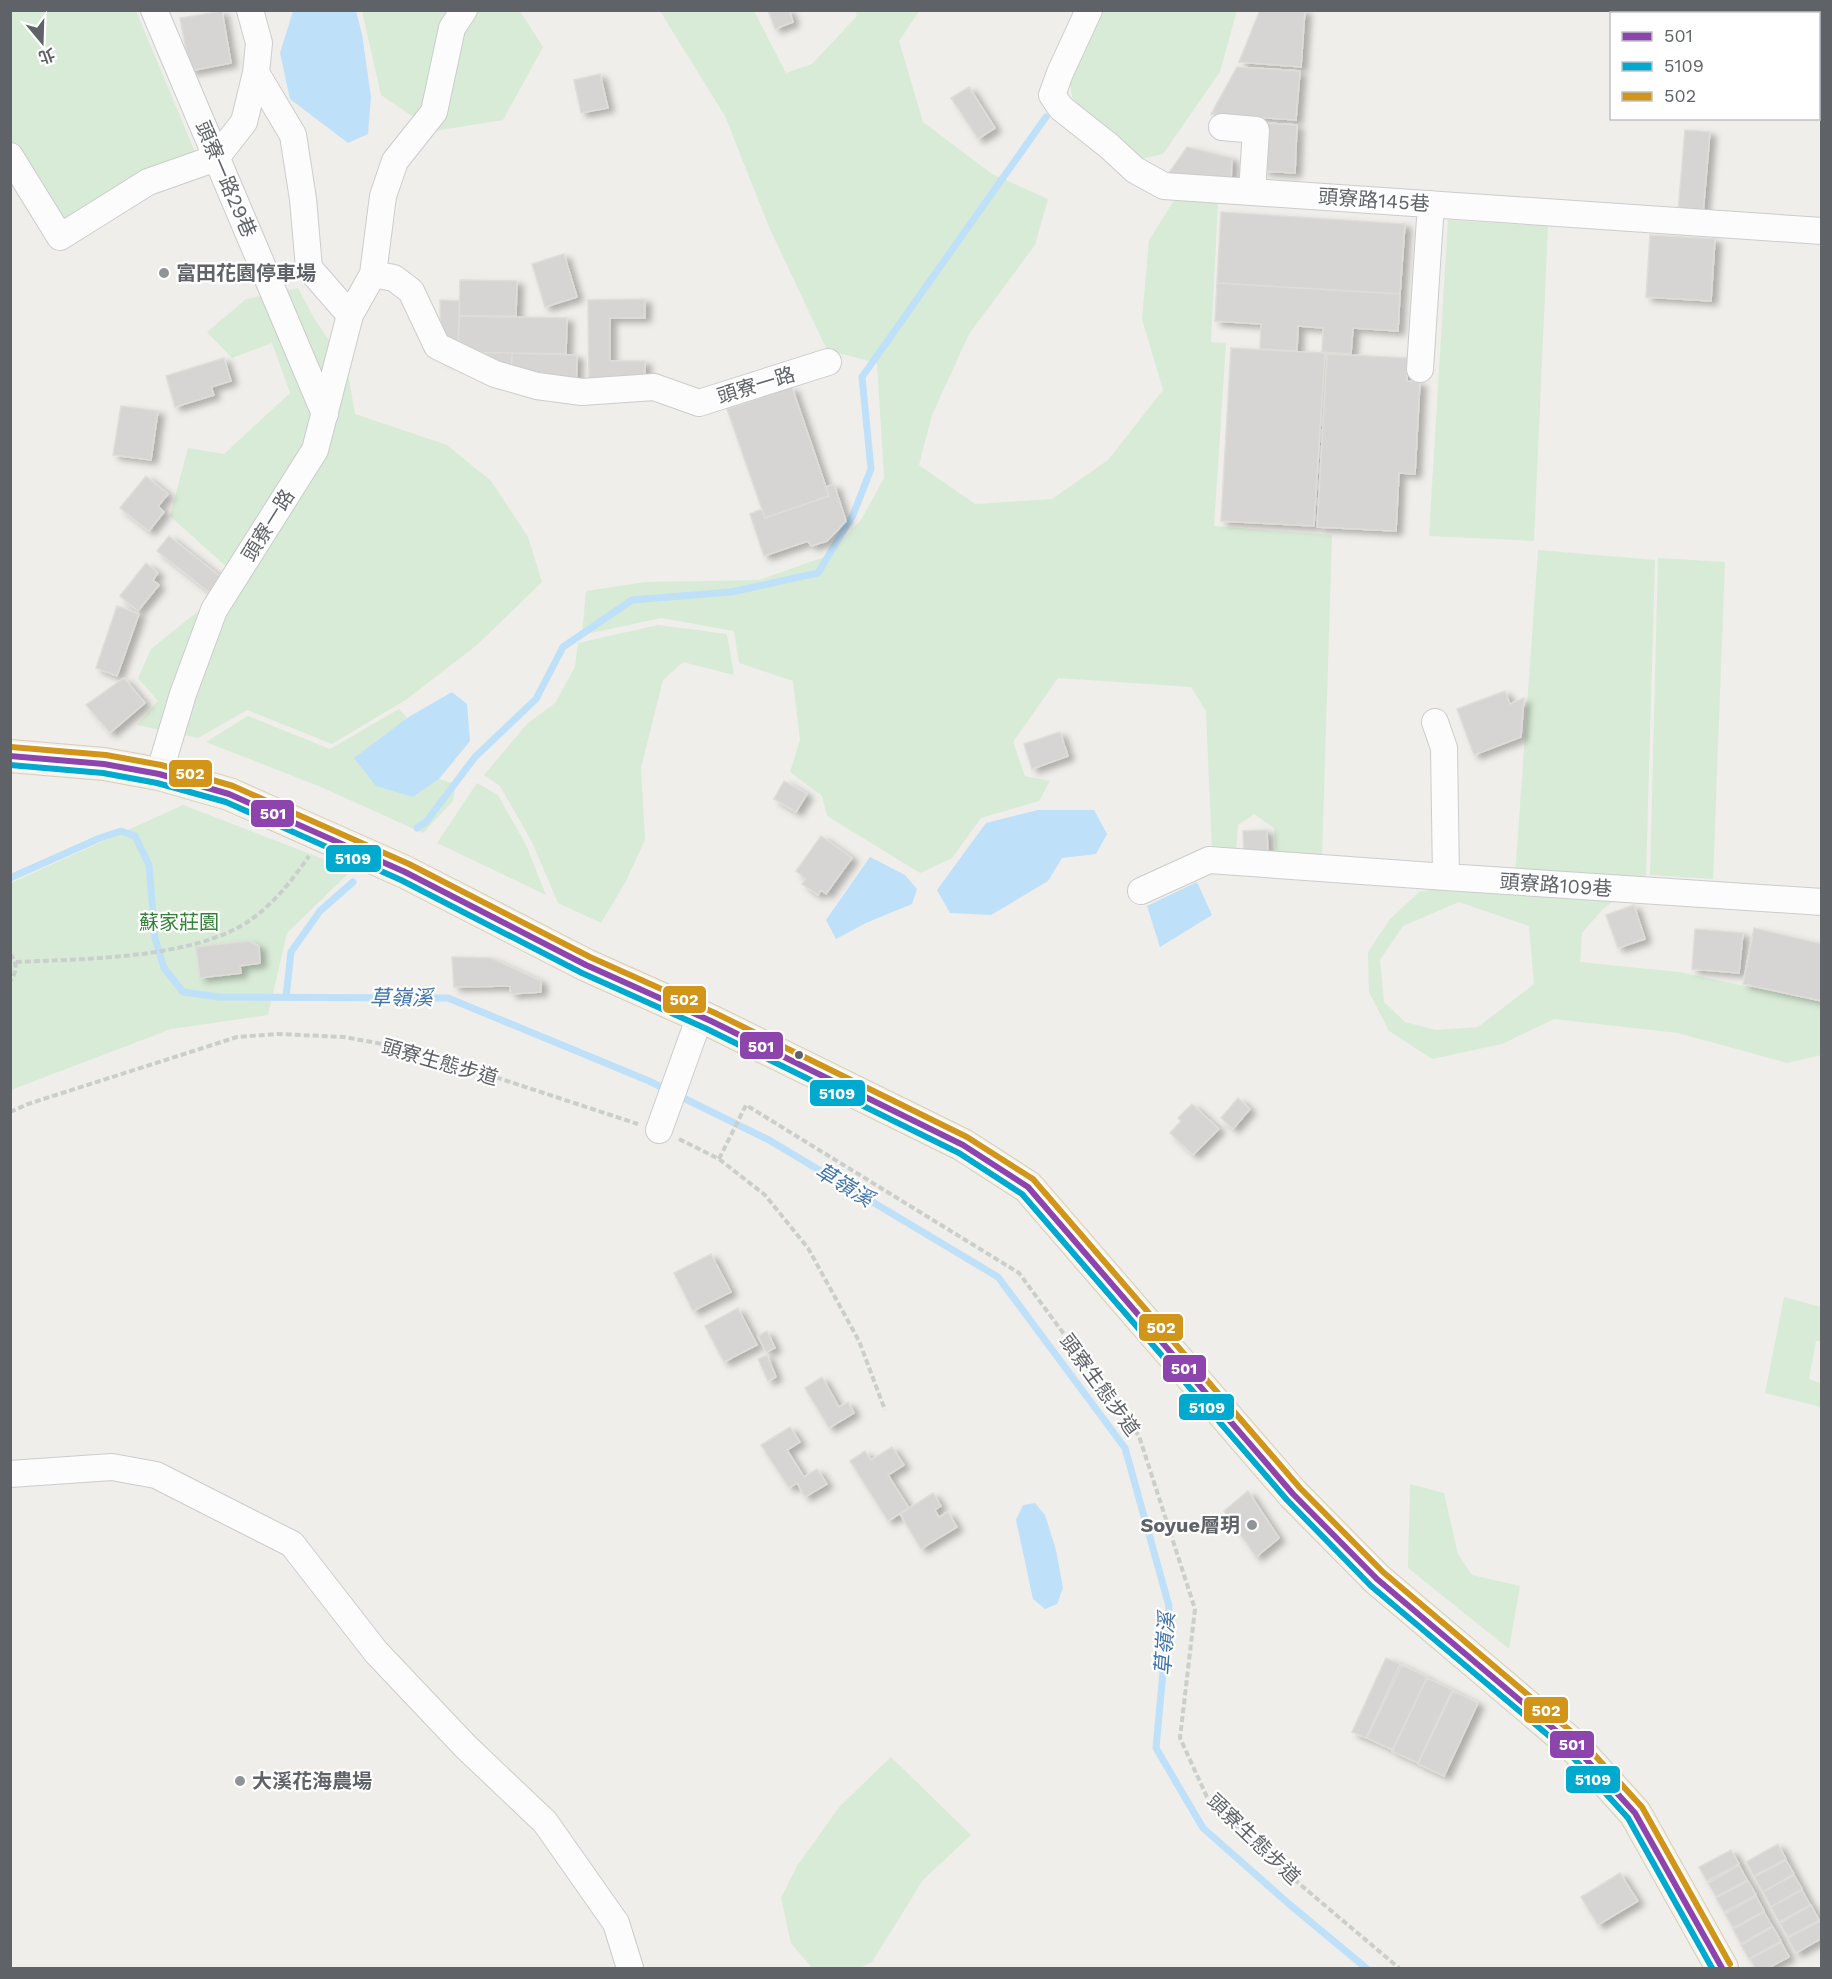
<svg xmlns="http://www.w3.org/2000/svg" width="1832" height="1979" viewBox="0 0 1832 1979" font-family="'Work Sans','Noto Sans TC',sans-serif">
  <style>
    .green { fill: #d8ebd6; fill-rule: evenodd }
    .water { fill: #bfe0f9 }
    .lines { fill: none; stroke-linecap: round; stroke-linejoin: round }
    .stream { stroke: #bfe0f9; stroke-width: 7 }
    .building { fill: #d6d5d3; stroke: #deddd9; stroke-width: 1.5; filter: url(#shadow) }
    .minor-casing { stroke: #cbcccc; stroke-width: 28 }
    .major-casing { stroke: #d7ceb8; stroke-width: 34 }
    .path { stroke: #cacfcc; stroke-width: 4; stroke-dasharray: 6 3; stroke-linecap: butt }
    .minor { stroke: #fdfcfc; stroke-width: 26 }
    .major { stroke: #f4f2e9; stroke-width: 32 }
    .bus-1-casing { stroke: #fff; stroke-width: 10 }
    .bus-2-casing { stroke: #fff; stroke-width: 10 }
    .bus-3-casing { stroke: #fff; stroke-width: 10 }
    .bus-1 { stroke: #8e44ad; stroke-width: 6 }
    .bus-2 { stroke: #00a9ce; stroke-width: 6 }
    .bus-3 { stroke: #d1951a; stroke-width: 6 }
    .poi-dot { fill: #919496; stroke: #fff; stroke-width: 2 }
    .bus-dot { fill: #5f6368; stroke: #fff; stroke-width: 2 }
    .labels { text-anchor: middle; stroke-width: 4.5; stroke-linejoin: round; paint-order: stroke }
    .street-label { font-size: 20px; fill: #5f6368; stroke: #fff }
    .poi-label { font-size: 20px; font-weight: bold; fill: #5f6368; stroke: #fff; text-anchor: start }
    .park-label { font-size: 20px; fill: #348238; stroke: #fff }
    .water-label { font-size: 21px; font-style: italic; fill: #4174aa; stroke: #fff }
    .line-badge { stroke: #fff; stroke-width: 2 }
    .badge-label { font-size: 16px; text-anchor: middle; font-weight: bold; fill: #fff }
  </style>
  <defs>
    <filter id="shadow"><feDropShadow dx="6" dy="4" stdDeviation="3" flood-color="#0004"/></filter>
  </defs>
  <rect width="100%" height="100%" fill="#efeeea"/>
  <path class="green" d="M1237 10 1220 72 1163 154 1136 160 1074 107 1070 84 1099 21 1102 11Z
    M10 11H136L195 152 105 193 107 201 52 230 11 141Z
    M362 11H520L543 47 503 120 434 131 381 95Z
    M660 11H754L786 73 812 64 857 16 855 11H919L899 41 923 122 992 174 1048 199 1035 245 969 334 932 415 919 465 975 504 1052 499 1108 460 1163 390 1142 319 1149 240 1175 199 1218 202 1211 342 1226 343 1214 526 1332 535 1322 858 1276 855 1274 828 1254 814 1238 825 1236 852 1212 851 1206 711 1191 687 1058 678 1013 742 1025 776 1050 781 1039 801 981 818 952 858 920 873 827 816 822 796 790 772 800 740 793 681 739 663 734 631 661 618 582 635 586 591 646 582 759 580 827 556 861 520 884 478 877 363 827 350 769 227 725 116Z
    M1448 220 1548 226 1534 541 1429 536Z
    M298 288 314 318 347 367 355 414 447 445 491 481 528 537 542 582 477 645 407 699 332 744 247 710 198 738 137 725 158 701 138 678 151 649 207 604 230 570 170 516 188 448 224 454 290 393 272 343 232 358 207 332 246 299Z
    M1538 550 1655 560 1646 875 1602 910 1582 933 1580 962 1679 972 1821 1002V1055L1787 1063 1678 1033 1554 1019 1502 1044 1432 1059 1389 1031 1369 992 1368 952 1390 919 1419 892 1451 886 1514 891ZM1459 902 1529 926 1534 984 1478 1027 1436 1030 1405 1022 1384 1002 1380 960 1403 926Z
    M1658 558 1725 562 1713 879 1650 875Z
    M658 625 727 634 734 675 683 662 663 680 641 768 645 840 625 883 601 923 558 903 532 842 500 786 484 775 527 724 555 703 575 667 578 643Z
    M399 709 407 718 355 758 413 797 439 779 456 784 453 801 423 833 321 787 206 742 248 716 330 749Z
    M477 783 498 795 526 845 546 895 437 843Z
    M183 805 352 870 287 933 268 1015 171 1029 11 1090V883Z
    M1784 1297 1821 1307V1341H1816L1809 1379 1821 1383V1407L1765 1393Z
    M1410 1484 1444 1493 1458 1554 1472 1575 1520 1586 1509 1649 1408 1568Z
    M891 1757 971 1835 923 1880 872 1962 860 1968H812L791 1943 781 1898 797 1866 840 1806Z"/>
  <path class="water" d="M293 11H356L362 34 371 97 368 134 348 143 290 99 280 53Z
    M452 692 467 704 470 741 439 779 413 797 376 786 354 758 407 718Z
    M1038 810H1094L1107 834 1096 854 1062 858 1048 881 991 915 950 913 937 890 986 823Z
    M870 857 905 875 917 889 912 904 866 923 836 939 826 920Z
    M1197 882 1212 915 1160 947 1147 906Z
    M1035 1503 1045 1515 1056 1550 1063 1588 1057 1604 1045 1609 1033 1599 1016 1520 1023 1505Z"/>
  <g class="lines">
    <path class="stream" d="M417 828 426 822 475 757 536 699 563 647 632 600 731 592 818 573 853 515 871 469 862 377 1046 117
      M10 878 100 838 121 831 135 836 149 865 155 938 164 968 183 992 219 997 448 998 649 1081 769 1140 998 1277 1125 1448 1169 1606 1156 1748 1203 1828 1289 1904 1366 1968
      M286 997 291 952 320 911 353 882"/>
  </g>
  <path class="building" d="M768 10H789L793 22 775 29Z
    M1260 10H1305L1301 67 1239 62Z
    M222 11 231 63 190 71 180 18Z
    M1237 67 1300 71 1296 120 1211 114Z
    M600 74 608 108 581 113 574 80Z
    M969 87 995 128 978 139 951 98Z
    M1266 123 1297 125 1295 173 1263 171Z
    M1685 130 1710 132 1703 214 1678 212Z
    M1187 147 1232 158 1231 183 1166 177Z
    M1221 212 1405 224 1400 294 1217 283Z
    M1650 235 1715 239 1711 301 1646 297Z
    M564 254 577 297 545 307 532 264Z
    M460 280 517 281 516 316H459Z
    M1217 283 1400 294 1398 331 1353 328 1351 354 1322 352 1323 328 1298 326 1297 351 1260 349 1261 324 1215 321Z
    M645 299V318H610V361H645V391L589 392 588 300Z
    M440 300 460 301 458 352 512 353 511 380 441 358Z
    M459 316 567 318 566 354 458 352Z
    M1231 348 1325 353 1314 526 1221 521Z
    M512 353 577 355 576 395 511 377Z
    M1327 354 1408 358 1407 381 1420 382 1415 474 1399 473 1396 531 1317 527Z
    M224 358 231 381 211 387 214 395 175 407 166 376Z
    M792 387 829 496 765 518 727 409Z
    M121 406 158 411 151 460 113 455Z
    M146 476 168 494 158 506 164 512 149 531 120 508Z
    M834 484 846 521 827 541 811 546 808 541 764 556 750 514 762 509 765 518 829 496 826 487Z
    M169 536 221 577 209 592 157 551Z
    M146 563 158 573 153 580 159 585 138 611 120 596Z
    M117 606 139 614 117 676 96 668Z
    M124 678 145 703 110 733 86 705Z
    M1505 691 1510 704 1524 698 1521 737 1474 755 1457 709Z
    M1060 732 1068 756 1032 769 1024 744Z
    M784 781 807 794 796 812 774 799Z
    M1267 830 1268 858 1244 859 1243 831Z
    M821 836 852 858 826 894 821 890 818 895 802 884 806 879 796 871Z
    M1634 905 1645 939 1618 948 1606 915Z
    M1754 928 1822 944V1001L1743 984Z
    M1695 929 1743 933 1739 973 1692 969Z
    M249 941 259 946 260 963 240 966 241 973 200 978 196 947Z
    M452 957 491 958 541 981V992L511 994 510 986 454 987Z
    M1238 1098 1250 1109 1233 1129 1221 1118Z
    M1192 1104 1219 1129 1193 1155 1170 1133 1181 1121 1178 1118Z
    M711 1254 731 1292 693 1311 674 1273Z
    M738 1308 757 1345 724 1362 705 1326Z
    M767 1331 775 1348 766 1352 758 1336Z
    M767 1355 776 1377 768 1381 758 1359Z
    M822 1377 839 1407 848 1402 854 1413 829 1428 805 1388Z
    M790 1427 800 1442 787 1450 804 1477 817 1469 827 1484 805 1497 797 1483 789 1488 761 1445Z
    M892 1447 904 1465 888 1475 909 1508 888 1521 850 1461 865 1451 871 1460Z
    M1248 1491 1279 1538 1256 1557 1224 1511Z
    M933 1493 941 1506 935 1510 939 1517 948 1512 957 1527 921 1549 900 1514Z
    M1386 1658 1400 1664 1366 1738 1352 1732Z
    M1402 1665 1427 1677 1393 1750 1367 1738Z
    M1427 1678 1452 1690 1418 1763 1392 1751Z
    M1453 1691 1478 1703 1444 1776 1418 1764Z
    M1778 1844 1786 1859 1754 1876 1746 1862Z
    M1731 1850 1739 1864 1707 1881 1699 1867Z
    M1786 1860 1794 1874 1763 1892 1754 1877Z
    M1739 1865 1747 1880 1716 1897 1708 1883Z
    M1620 1873 1638 1901 1598 1925 1581 1897Z
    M1794 1875 1802 1889 1771 1907 1763 1892Z
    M1748 1881 1756 1895 1724 1912 1716 1898Z
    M1802 1890 1810 1905 1779 1922 1771 1907Z
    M1756 1896 1764 1911 1733 1928 1725 1914Z
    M1811 1905 1819 1920 1788 1937 1780 1923Z
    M1764 1912 1772 1926 1741 1944 1733 1929Z
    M1820 1921 1822 1924V1938L1796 1953 1788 1938Z
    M1773 1927 1781 1941 1749 1959 1741 1945Z
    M1781 1942 1789 1957 1768 1968H1755L1750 1959Z"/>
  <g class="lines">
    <defs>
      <path id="minor" d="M154 10 325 414
        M1089 10 1060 73 1052 95 1061 108 1109 146 1135 170 1164 186 1822 231
        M256 73 293 135 303 199 309 268 350 315
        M1222 127 1256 130 1252 192
        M10 156 60 237 148 182 216 158 244 122 256 73 259 43 250 10
        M373 274 383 196 395 161 434 112 452 28 464 10
        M1420 369 1431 204
        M1435 722 1444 748 1446 877 1822 902
        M159 774 183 694 214 610 315 450 350 315 373 274 394 278 411 291 437 346 495 374 537 386 582 392 654 387 699 403 828 362
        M1141 891 1209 860 1446 877
        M659 1130 700 1016
        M10 1474 112 1467 156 1475 292 1544 376 1652 466 1747 545 1822 616 1923 630 1968"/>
      <path id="major" d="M10 756 104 764 159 774 229 794 405 872 586 965 711 1021 963 1145 1028 1187 1293 1494 1377 1579 1574 1746 1635 1813 1722 1968"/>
    </defs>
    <use href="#minor" class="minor-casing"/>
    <use href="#major" class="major-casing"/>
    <path class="path" d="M10 954C18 963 17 972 10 981
      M16 962C83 959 188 959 246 923 272 906 291 882 309 856
      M10 1112 28 1104 237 1037 278 1034 344 1037 410 1049 638 1124
      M679 1139 719 1159 765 1195 808 1248 859 1341 885 1410
      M719 1159 746 1105 1019 1273 1139 1436 1195 1609 1180 1738 1207 1797 1264 1854 1399 1968"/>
    <use href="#minor" class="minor"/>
    <use href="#major" class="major"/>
    <defs>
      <path id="bus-1" d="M10 756 104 764 159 774 229 794 405 872 586 965 711 1021 963 1145 1028 1187 1293 1494 1377 1579 1574 1746 1635 1813 1722 1968"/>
      <path id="bus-2" d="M10 765 103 773 157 783 226 802 401 880 582 973 707 1029 959 1153 1022 1194 1287 1500 1371 1586 1568 1752 1628 1818 1712 1968"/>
      <path id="bus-3" d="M11 747 106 755 161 765 233 786 409 864 590 957 715 1013 967 1137 1033 1179 1300 1488 1383 1572 1580 1739 1642 1807 1730 1964"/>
    </defs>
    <use href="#bus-1" class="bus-1-casing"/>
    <use href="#bus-2" class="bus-2-casing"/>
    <use href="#bus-3" class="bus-3-casing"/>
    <use href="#bus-1" class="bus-1"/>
    <use href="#bus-2" class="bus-2"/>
    <use href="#bus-3" class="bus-3"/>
  </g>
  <g class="poi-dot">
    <circle cx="164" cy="273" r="6"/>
    <circle cx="1252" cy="1525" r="6"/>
    <circle cx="240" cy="1781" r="6"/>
  </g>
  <circle class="bus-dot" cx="799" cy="1055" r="5"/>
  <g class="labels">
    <g class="street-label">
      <text transform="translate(226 179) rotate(67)" y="7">頭寮一路29巷</text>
      <text transform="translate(1374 200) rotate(4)" y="7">頭寮路145巷</text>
      <text transform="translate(756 385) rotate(-17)" y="7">頭寮一路</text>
      <text transform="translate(268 525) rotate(-58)" y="7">頭寮一路</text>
      <text transform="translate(1556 885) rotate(4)" y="7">頭寮路109巷</text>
      <text transform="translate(440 1062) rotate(16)" y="7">頭寮生態步道</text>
      <text transform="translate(1100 1385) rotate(54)" y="7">頭寮生態步道</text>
      <text transform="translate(1254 1839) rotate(44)" y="7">頭寮生態步道</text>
    </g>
    <g class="poi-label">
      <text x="176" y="280">富田花園停車場</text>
      <text x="1240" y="1532" text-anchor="end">Soyue層玥</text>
      <text x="252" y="1788">大溪花海農場</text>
    </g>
    <g class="park-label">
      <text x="179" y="929">蘇家莊園</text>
    </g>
    <g class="water-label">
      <text x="401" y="1005">草嶺溪</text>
      <text transform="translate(844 1185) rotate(31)" y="7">草嶺溪</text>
      <text transform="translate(1165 1644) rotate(-86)" y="7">草嶺溪</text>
    </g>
  </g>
  <g class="line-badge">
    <rect x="168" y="759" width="45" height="29" rx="6" fill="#d1951a"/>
    <rect x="250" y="799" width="45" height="29" rx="6" fill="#8e44ad"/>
    <rect x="325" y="844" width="57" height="29" rx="6" fill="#00a9ce"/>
    <rect x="662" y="985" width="45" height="29" rx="6" fill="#d1951a"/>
    <rect x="739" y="1031" width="45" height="29" rx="6" fill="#8e44ad"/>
    <rect x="809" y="1079" width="57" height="28" rx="6" fill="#00a9ce"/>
    <rect x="1138" y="1313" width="46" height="29" rx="6" fill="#d1951a"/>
    <rect x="1162" y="1354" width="45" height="29" rx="6" fill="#8e44ad"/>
    <rect x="1178" y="1393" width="57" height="28" rx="6" fill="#00a9ce"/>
    <rect x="1523" y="1696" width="46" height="28" rx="6" fill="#d1951a"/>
    <rect x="1549" y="1730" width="46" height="29" rx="6" fill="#8e44ad"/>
    <rect x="1565" y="1765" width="56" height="29" rx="6" fill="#00a9ce"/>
  </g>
  <g class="badge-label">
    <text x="190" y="779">502</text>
    <text x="273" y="819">501</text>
    <text x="353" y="864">5109</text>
    <text x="684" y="1005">502</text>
    <text x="761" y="1052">501</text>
    <text x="837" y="1099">5109</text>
    <text x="1161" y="1333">502</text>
    <text x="1184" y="1374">501</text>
    <text x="1207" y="1413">5109</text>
    <text x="1546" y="1716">502</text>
    <text x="1572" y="1750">501</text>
    <text x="1593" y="1785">5109</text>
  </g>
  <rect width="1832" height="1979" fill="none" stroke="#5f6368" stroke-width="24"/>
  <rect x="1610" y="12" width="210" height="108" fill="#ffffff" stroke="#bfc1c3" stroke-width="1.5"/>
  <rect x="1622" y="32" width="30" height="9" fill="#8e44ad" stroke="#bfc1c3" stroke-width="1.5"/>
  <text x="1664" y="42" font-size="18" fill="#5f6368">501</text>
  <rect x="1622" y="62" width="30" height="9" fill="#00a9ce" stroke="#bfc1c3" stroke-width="1.5"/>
  <text x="1664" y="72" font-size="18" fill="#5f6368">5109</text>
  <rect x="1622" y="92" width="30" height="9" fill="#d1951a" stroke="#bfc1c3" stroke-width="1.5"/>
  <text x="1664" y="102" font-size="18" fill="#5f6368">502</text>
  <g transform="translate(42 42) rotate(161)" stroke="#ffffff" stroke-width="4.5" paint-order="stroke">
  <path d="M0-4.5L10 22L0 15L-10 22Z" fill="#5f6368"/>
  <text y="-9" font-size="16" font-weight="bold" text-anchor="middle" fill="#5f6368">北</text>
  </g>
</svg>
